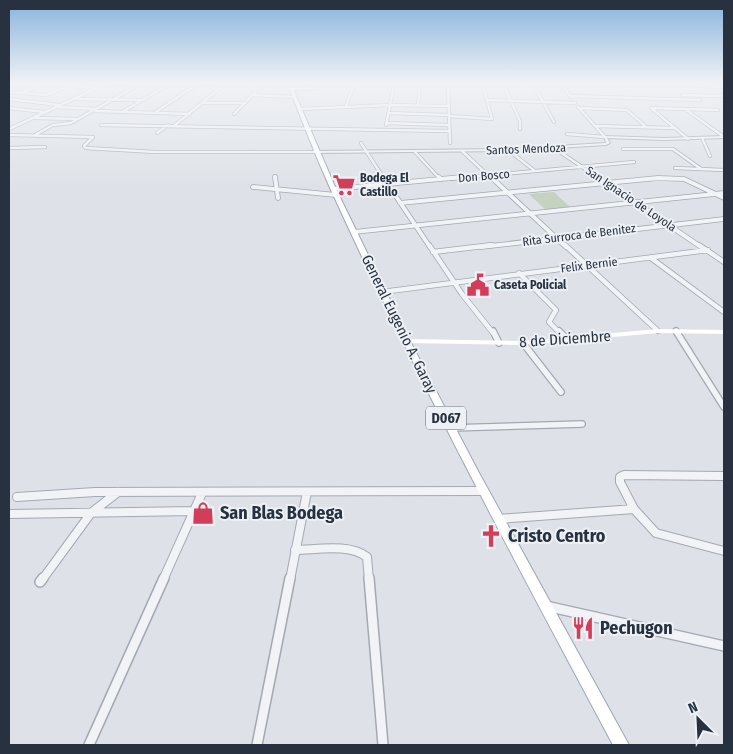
<svg xmlns="http://www.w3.org/2000/svg" width="733" height="754" viewBox="0 0 733 754" font-family="'Fira Sans Condensed',sans-serif">
  <style>
    .green { fill: #c4d2bf }
    .lines { fill: none; stroke-linecap: round; stroke-linejoin: round }
    .minor-far5-casing { stroke: #a3a9b2; stroke-width: 4 }
    .minor-far4-casing { stroke: #a3a9b2; stroke-width: 5.5 }
    .minor-far3-casing { stroke: #a3a9b2; stroke-width: 6 }
    .minor-far2-casing { stroke: #a3a9b2; stroke-width: 8 }
    .minor-far1-casing { stroke: #a3a9b2; stroke-width: 10 }
    .minor-casing { stroke: #a3a9b2; stroke-width: 12 }
    .tertiary-casing { stroke: #a3a9b2; stroke-width: 2 }
    .primary-casing { stroke: #9da7b4; stroke-width: 2 }
    .minor-far5 { stroke: #f1f3f6; stroke-width: 2.5 }
    .minor-far4 { stroke: #f1f3f6; stroke-width: 4 }
    .minor-far3 { stroke: #f1f3f6; stroke-width: 4.5 }
    .minor-far2 { stroke: #f1f3f6; stroke-width: 5.5 }
    .minor-far1 { stroke: #f1f3f6; stroke-width: 8 }
    .minor { stroke: #f1f3f6; stroke-width: 9 }
    .tertiary { fill: #f1f3f6; fill-rule: evenodd }
    .secondary { fill: #fff; fill-rule: evenodd }
    .primary { fill: #fff; fill-rule: evenodd }
    .labels { text-anchor: middle; stroke-width: 4; stroke-linejoin: round; paint-order: stroke }
    .far-street-label { font-size: 12px; fill: #27313f; stroke: #edf1f6 }
    .far-poi-label { font-size: 12px; font-weight: bold; fill: #27313f; stroke: #edf1f6; text-anchor: start }
    .shield { fill: #edf1f6; stroke: #626b76; stroke-width: 1 }
    .shield-label { font-size: 14px; font-weight: bold; fill: #27313f }
    .street-label { font-size: 15px; fill: #27313f; stroke: #edf1f6 }
    .near-poi-label { font-size: 18px; font-weight: bold; fill: #27313f; stroke: #edf1f6; text-anchor: start }
  </style>
  <rect width="100%" height="100%" fill="#dee2e8"/>
  <path class="green" d="M554 192 571 208 546 210 529 194Z"/>
  <g class="lines">
    <defs>
      <path id="minor-far5" d="M502 82 520 121V129
        M522 82 642 83
        M532 82 554 122
        M559 82 571 97
        M642 82 648 85H697
        M695 83 699 86 724 87
        M44 84 57 85
        M107 84H138
        M72 86 95 88
        M448 86 450 143
        M290 89 316 88
        M9 92 46 95 78 82
        M24 92 47 82
        M252 95 293 97
        M682 95 724 96
        M570 96 700 100
        M9 99 59 105
        M76 99 144 100
        M487 100 575 103
        M204 103H245
        M418 105 420 82
        M346 106 355 82
        M58 107 96 109
        M578 107 605 137
        M9 108 44 112
        M579 108 627 110 646 127
        M651 108 718 110
        M651 108 688 139
        M300 109 390 105 449 106
        M685 109 724 137
        M96 111 190 114
        M122 112 171 83
        M156 112 197 84H225
        M388 113 449 115
        M234 114 264 83
        M449 116 492 119 482 82
        M35 118 78 119
        M386 123 448 125
        M101 125 448 131
        M175 125 225 84
        M386 125 394 85
        M595 126 674 128
        M9 129 110 82
        M157 133 168 125
        M567 134 604 137
        M9 135 93 137 84 146 86 148 155 152H317
        M35 135 53 125 71 123 144 82
        M702 138 710 156
        M361 143 384 179
        M9 148 45 147
        M554 148 600 179
        M623 149H673L701 169
        M508 150 535 171
        M462 151 492 179
        M415 152 440 179
        M675 168 724 170
        M275 176V179
        M448 179 634 162
        M651 179H676"/>
      <path id="minor-far4" d="M275 177 278 198
        M383 177 430 247
        M439 177 440 179
        M491 177 566 247
        M598 177 701 247
        M253 187 336 195
        M333 189 462 177
        M400 203 658 178 684 179 724 198
        M354 232 724 193
        M481 247 724 219"/>
      <path id="minor-far3" d="M429 245 462 294 493 333
        M565 245 658 331
        M699 245 724 262
        M433 252 492 245
        M651 258 724 312
        M519 273 556 310 549 322 560 333
        M382 292 708 250"/>
      <path id="minor-far2" d="M493 331 499 343
        M559 331 567 339
        M676 331 724 407
        M523 343 561 392
        M450 428 582 424"/>
      <path id="minor-far1" d="M724 476 624 475 620 477V482L634 509 656 533 724 551
        M17 497 95 492 483 491
        M9 514 194 511
        M498 519 634 509
        M295 550C316 550 349 543 367 557L369 580
        M42 580 91 513 118 492
        M163 580 202 493
        M290 580 307 492"/>
      <path id="minor" d="M369 578 383 745
        M40 582 43 578
        M546 606 724 646
        M89 745 164 578
        M257 745 290 578"/>
      <path id="tertiary" d="M604 136 664 138 724 136V138L664 140 607 138 610 143 606 145 508 151 317 153 315 152 317 151 508 149 605 143H606Z"/>
      <path id="primary" d="M287 82H290L336 189 410 341 478 471 629 745H613C515 562 417 379 331 190 315 155 301 118 287 82Z"/>
    </defs>
    <use href="#minor-far5" class="minor-far5-casing"/>
    <use href="#minor-far4" class="minor-far4-casing"/>
    <use href="#minor-far3" class="minor-far3-casing"/>
    <use href="#minor-far2" class="minor-far2-casing"/>
    <use href="#minor-far1" class="minor-far1-casing"/>
    <use href="#minor" class="minor-casing"/>
    <use href="#tertiary" class="tertiary-casing"/>
    <use href="#primary" class="primary-casing"/>
    <use href="#minor-far5" class="minor-far5"/>
    <use href="#minor-far4" class="minor-far4"/>
    <use href="#minor-far3" class="minor-far3"/>
    <use href="#minor-far2" class="minor-far2"/>
    <use href="#minor-far1" class="minor-far1"/>
    <use href="#minor" class="minor"/>
    <use href="#tertiary" class="tertiary"/>
    <path class="secondary" d="M658 329 724 330V334L658 333 523 345 406 343 403 341 406 339 523 341Z"/>
    <use href="#primary" class="primary"/>
  </g>
  <linearGradient id="sky" x2="0" y2="1"><stop stop-color="#87b3dc"/><stop offset="0.44" stop-color="#f0f2f5"/><stop offset="1" stop-color="#f0f2f5" stop-opacity="0"/></linearGradient>
  <rect width="733" height="188" fill="url(#sky)"/>
  <defs>
    <symbol id="supermarket-bare" viewBox="-9 -9 18 18"><path d="M-6-5.5h2.5l.6 2H6L4.5 2H-2.5L-4.4-4H-6ZM-1.5 3.2a1.3 1.3 0 1 0 .1 0ZM3 3.2a1.3 1.3 0 1 0 .1 0Z" fill="#d23e5a" stroke="#edf1f6" stroke-width="2.5" paint-order="stroke"/></symbol>
    <symbol id="civic-bare" viewBox="-9 -9 18 18"><path d="M-.6-6.5H3V-4.5H.6V-3L4-1V1h2V6H-6V1h2V-1L-.6-3ZM-1.2 2.5V6h2.4V2.5Z" fill="#d23e5a" stroke="#edf1f6" stroke-width="2.5" paint-order="stroke"/></symbol>
    <symbol id="shop-bare" viewBox="-9 -9 18 18"><path d="M-5-2.5h2.3a2.7 3.5 0 0 1 5.4 0H5L5.5 6h-11ZM-1.5-2.5h3a1.5 2.3 0 0 0-3 0Z" fill="#d23e5a" stroke="#edf1f6" stroke-width="2.5" paint-order="stroke"/></symbol>
    <symbol id="church-bare" viewBox="-9 -9 18 18"><path d="M-1.2-6h2.4v3.5h3.3v2.4h-3.3V6h-2.4V-.1h-3.3v-2.4h3.3Z" fill="#d23e5a" stroke="#edf1f6" stroke-width="2.5" paint-order="stroke"/></symbol>
    <symbol id="restaurant-bare" viewBox="-9 -9 18 18"><path d="M-5-6h1v4h1v-4h1v4h1v-4h1v5L-1.5 .5V6h-2V.5L-5-1ZM5-6V6H3V1.5H1.5Q1.5-4 5-6Z" fill="#d23e5a" stroke="#edf1f6" stroke-width="2.5" paint-order="stroke"/></symbol>
  </defs>
  <g fill-rule="evenodd">
    <use href="#supermarket-bare" x="328" y="169" width="32" height="32"/>
    <use href="#civic-bare" x="462" y="269" width="32" height="32"/>
    <use href="#shop-bare" x="187" y="497" width="32" height="32"/>
    <use href="#church-bare" x="475" y="520" width="32" height="32"/>
    <use href="#restaurant-bare" x="567" y="612" width="32" height="32"/>
  </g>
  <g class="labels">
    <g class="far-street-label">
      <text transform="translate(526 149) rotate(-2)" y="4">Santos Mendoza</text>
      <text transform="translate(484 176) rotate(-5)" y="4">Don Bosco</text>
      <text transform="translate(631 199) rotate(34)" y="4">San Ignacio de Loyola</text>
      <text transform="translate(579 235) rotate(-7)" y="4">Rita Surroca de Benitez</text>
      <text transform="translate(589 265) rotate(-7)" y="4">Felix Bernie</text>
    </g>
    <g class="far-poi-label">
      <text x="360" y="182">Bodega El<tspan x="360" dy="14">Castillo</tspan></text>
      <text x="494" y="289">Caseta Policial</text>
    </g>
    <rect class="shield" x="426" y="406.5" width="40" height="23" rx="4"/>
    <g class="shield-label">
      <text x="446" y="423">D067</text>
    </g>
    <g class="street-label">
      <text transform="translate(399 324) rotate(64)" y="5">General Eugenio A. Garay</text>
      <text transform="translate(565 339) rotate(-4)" y="5">8 de Diciembre</text>
    </g>
    <g class="near-poi-label">
      <text x="220" y="519">San Blas Bodega</text>
      <text x="508" y="542">Cristo Centro</text>
      <text x="600" y="634">Pechugon</text>
    </g>
  </g>
  <rect width="733" height="754" fill="none" stroke="#27313f" stroke-width="20"/>
  <g transform="translate(698 719) rotate(336)" stroke="#edf1f6" stroke-width="4" paint-order="stroke">
  <path d="M0-4L9 19L0 12L-9 19Z" fill="#27313f"/>
  <text y="-8" font-size="14" font-weight="bold" text-anchor="middle" fill="#27313f">N</text>
  </g>
</svg>
